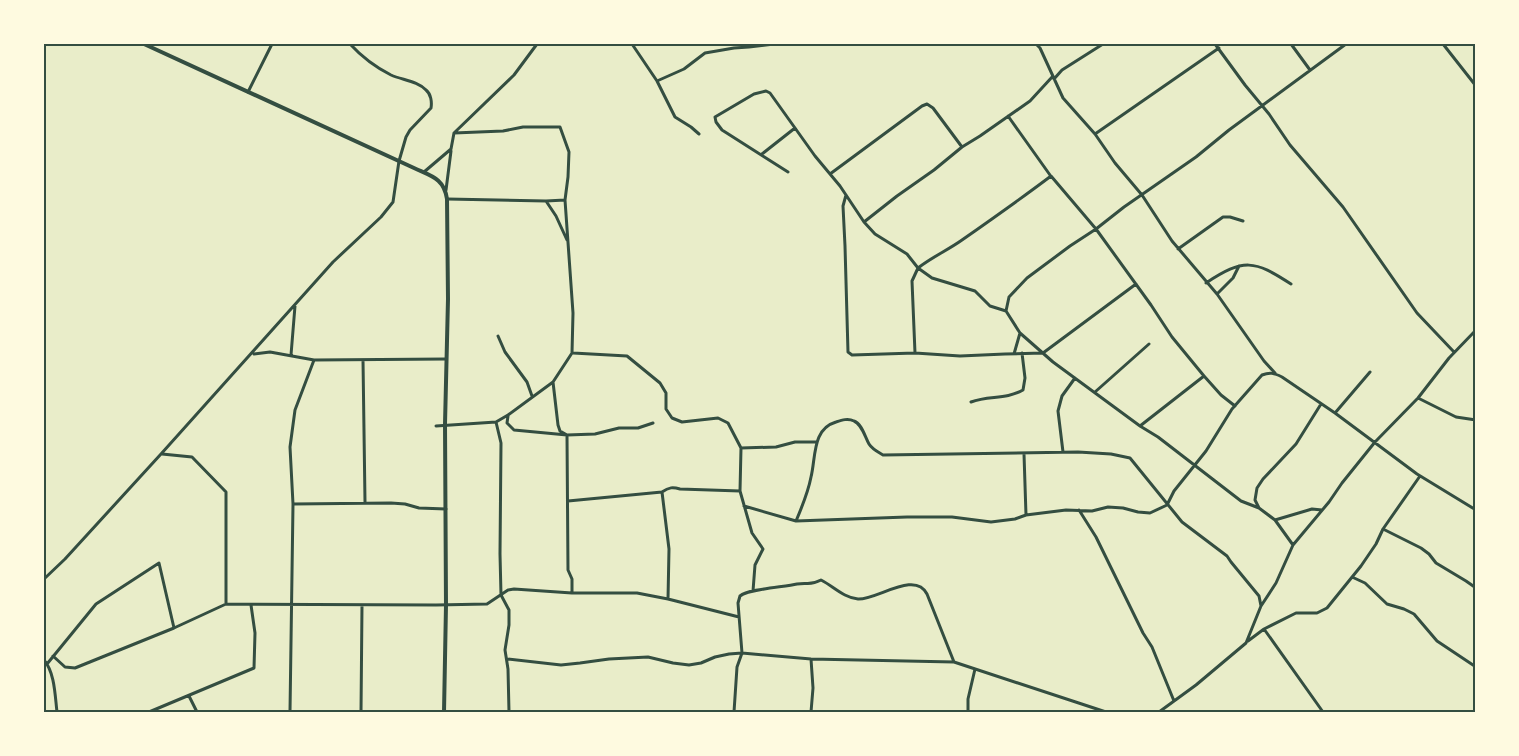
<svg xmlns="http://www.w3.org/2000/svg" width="1519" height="756" viewBox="0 0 1519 756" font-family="Overpass,sans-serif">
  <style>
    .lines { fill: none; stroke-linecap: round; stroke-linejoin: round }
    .minor { stroke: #344e41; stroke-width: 3 }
    .tertiary { stroke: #344e41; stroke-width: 4 }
    .neatline { fill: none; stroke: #344e41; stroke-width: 2 }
  </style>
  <rect width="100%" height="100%" fill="#e9edc9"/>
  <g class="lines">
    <path class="minor" d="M632 44 657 81 675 117 691 127 699 134
      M1036 44 1040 48 1063 98 1095 134 1115 163 1142 195 1172 241 1217 294 1264 361 1275 373
      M1215 44 1245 85 1269 114 1290 145 1343 207 1417 313 1454 352
      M1291 44 1310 70
      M1443 44 1476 86
      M1054 79 1062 70 1103 44
      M657 81 684 69 705 53 734 48 749 47 774 44
      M248 92 272 44
      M1008 116 1050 175
      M1095 134 1219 48
      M762 154 795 128
      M424 172 451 149 454 133 514 75 537 44
      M788 172 722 130 716 122 715 117 754 94 766 91 770 93 815 156 840 186 864 222 897 196 934 170 962 147 980 136 1030 101 1053 76
      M830 174 922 106 927 104 933 108 962 147
      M446 190 451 151
      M846 195 843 206 845 246 848 352 852 355 915 353
      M447 199 546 201 565 200
      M546 201 556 216 567 240
      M864 222 875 234 907 254 918 268C932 257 948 250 962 240 992 219 1022 198 1051 176L1096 229 1151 305 1172 337 1204 376 1221 395 1235 406
      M1178 249 1223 217H1230L1243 221
      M1206 283C1244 258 1254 260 1291 284
      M1136 284 1043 353 1005 354 960 356 915 353 912 281 918 268 932 278 975 291 990 306 1006 311 1020 333 1053 362 1140 426 1158 437 1241 501 1259 508
      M1217 294 1233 278 1239 266
      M1006 311 1009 297 1027 278 1070 246 1096 229 1124 207 1196 157 1229 130 1346 44
      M498 336 505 352 527 382 532 396
      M573 353 627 356 660 383 666 393V409L672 418 682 422 718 418 728 423 741 448 776 447 795 442H817
      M254 354 270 352 314 360 446 359
      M1014 354 1020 333
      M291 355 295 306
      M363 360 365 502
      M553 382 558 425 560 431 567 435 595 434 619 428H638L653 423
      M1095 392 1149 344
      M1418 398 1456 417 1476 420
      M971 402C989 395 1005 400 1023 390L1025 378 1022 353
      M1335 413 1370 372
      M508 416 507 423 514 430 567 435 568 570 572 579V593
      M496 422 501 443 500 554 501 595 509 610V625L505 650 508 669 509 712
      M436 426 496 422 508 415 553 382 572 353 573 313 565 200 568 177 569 152 560 127H523L503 131 454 133
      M1140 426 1204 376
      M741 448 740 491 752 533 763 549 755 565 753 591
      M1063 452 1058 411 1062 396 1075 378
      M162 454 192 457 226 492V604
      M1024 454 1026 515
      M662 492 669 549 668 599
      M568 501 662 492C669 487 673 487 680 489L740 491
      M293 504 391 503 405 504 419 508 446 509
      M744 506 796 521 907 517H952L991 522 1015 519 1026 515 1066 510 1092 511 1108 507 1123 508 1138 512 1150 513 1167 505 1174 491 1206 451 1232 409 1262 375C1270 372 1274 373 1282 377L1335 413 1417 474 1476 510
      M1079 510 1096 537 1143 633 1152 647 1174 701
      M1275 520 1312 509 1322 510
      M796 521C802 507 808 493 811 477 816 457 812 429 836 422 842 420 848 418 854 421 862 424 865 437 869 444 872 449 878 452 883 455L1078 452 1111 454 1130 458 1182 522 1227 556 1231 562 1259 596 1261 606
      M1383 529 1421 548 1429 554 1436 563 1466 581 1476 588
      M1293 545 1275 520 1259 508 1255 500 1257 488 1263 479 1296 444 1321 404
      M1352 577 1365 583 1387 604 1404 609 1414 614 1437 641 1476 667
      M44 579 65 559 161 454 333 262 381 217 393 202 399 161 406 137 410 130 431 108C432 102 431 94 426 90 418 81 402 80 391 75 375 67 362 57 350 44
      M1264 629 1323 712
      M1248 641 1264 629 1296 613H1317L1327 608 1361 566 1376 544 1383 529 1420 476
      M53 656 65 667 75 668 174 628 226 604 436 605 487 604 508 590 514 589 572 593H637L668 599 739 617
      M507 659 561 665 580 663 609 659 648 657 673 663 689 665 701 663 715 657 729 654 742 653 811 659 954 662 1106 712
      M811 659 813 688 811 712
      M44 660C55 673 55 696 57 712
      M47 664 96 604 159 563 174 628
      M189 696 197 712
      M149 712 254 668 255 633 251 605
      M290 712 293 504 290 447 295 410 314 360
      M361 712 362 605
      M734 712 737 667 742 653 738 603 740 596C748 589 784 587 797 584 808 582 810 586 821 580 833 586 844 598 858 599 877 600 915 570 927 594L954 662
      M968 712V699L975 669
      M1159 712 1196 685 1246 643 1261 606 1276 583 1293 545 1329 502 1342 483 1375 442 1418 398 1449 358 1476 330"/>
    <path class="tertiary" d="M144 44 414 168C431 176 444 178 447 199L448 299 445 424 446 605 444 712"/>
  </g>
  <rect width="1519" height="756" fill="none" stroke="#fefae0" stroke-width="90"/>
  <rect x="45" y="45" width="1429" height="666" class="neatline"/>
</svg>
